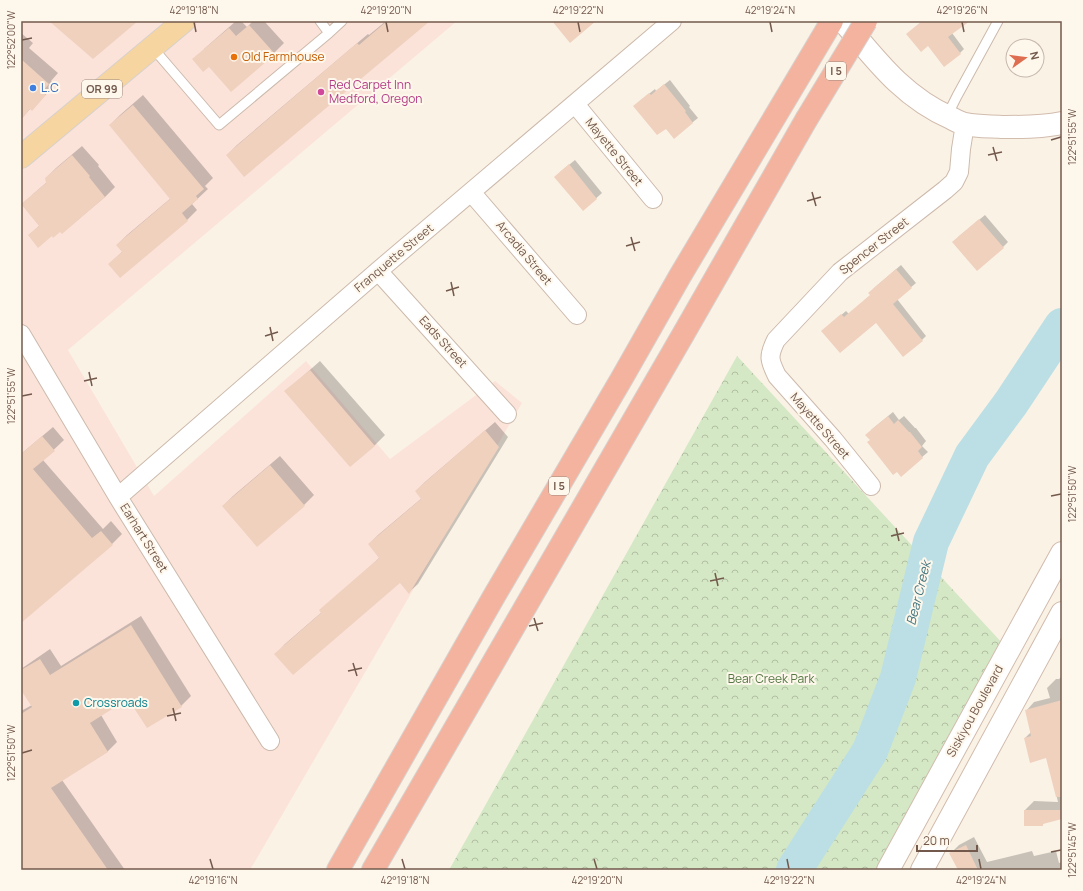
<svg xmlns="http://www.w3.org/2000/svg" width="1083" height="891" viewBox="0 0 1083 891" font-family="Manrope,sans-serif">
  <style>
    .commercial { fill: #fbe3da }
    .park { fill: url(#park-crowns) }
    .shadow { fill: #0003 }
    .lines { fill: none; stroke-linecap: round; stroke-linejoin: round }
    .river { stroke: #bbdfe4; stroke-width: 36 }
    .building { fill: #efd1be }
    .lane-casing { stroke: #ccbaac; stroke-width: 11 }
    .street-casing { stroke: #ccbaac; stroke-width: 20 }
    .secondary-casing { stroke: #d1bcad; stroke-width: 24 }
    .primary-casing { stroke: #d8d1cd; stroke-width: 24 }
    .highway-casing { stroke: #d8d1cd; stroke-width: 24 }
    .lane { stroke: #fff; stroke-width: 9 }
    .street { stroke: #fff; stroke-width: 18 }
    .secondary { stroke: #fff; stroke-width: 22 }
    .primary { stroke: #f7d5a1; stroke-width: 22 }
    .highway { stroke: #f3b39f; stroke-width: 22 }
    .highway-bridge-casing { stroke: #d8d1cd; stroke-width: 24; stroke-linecap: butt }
    .highway-bridge { stroke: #f3b39f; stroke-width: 22 }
    .ticks { fill: none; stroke: #73594c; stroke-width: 1.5 }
    .food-dot { fill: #e8710a; stroke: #fef7ec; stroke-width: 1.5 }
    .shop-dot { fill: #3f7fe0; stroke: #fef7ec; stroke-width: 1.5 }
    .hotel-dot { fill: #d1479c; stroke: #fef7ec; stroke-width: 1.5 }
    .culture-dot { fill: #0f9aa8; stroke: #fef7ec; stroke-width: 1.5 }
    .labels { text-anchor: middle; stroke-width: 4; stroke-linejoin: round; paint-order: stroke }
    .shield { fill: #fef7ec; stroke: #9d887c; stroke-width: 1 }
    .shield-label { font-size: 11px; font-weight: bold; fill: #73594c }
    .food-label { font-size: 12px; fill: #c56008; stroke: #fef7ec; text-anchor: start }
    .hotel-label { font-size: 12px; fill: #b23c85; stroke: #fef7ec; text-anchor: start }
    .shop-label { font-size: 12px; fill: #366cbe; stroke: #fef7ec; text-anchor: start }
    .street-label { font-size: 12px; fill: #73594c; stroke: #fef7ec }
    .park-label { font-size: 12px; fill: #547844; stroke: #fef7ec }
    .culture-label { font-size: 12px; fill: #0d838f; stroke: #fef7ec; text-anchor: start }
    .water-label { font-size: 13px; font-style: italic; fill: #43767f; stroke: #fef7ec }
    .neatline { fill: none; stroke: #73594c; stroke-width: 1.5 }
    .ticks-label { font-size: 10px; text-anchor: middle; fill: #73594c }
  </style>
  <defs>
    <pattern id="park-crowns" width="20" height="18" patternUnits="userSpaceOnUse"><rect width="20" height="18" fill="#d4e8c5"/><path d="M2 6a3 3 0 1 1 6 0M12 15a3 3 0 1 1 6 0" fill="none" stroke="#b0bfa2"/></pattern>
  </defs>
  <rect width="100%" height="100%" fill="#fbf2e6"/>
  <path class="commercial" d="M21 21H457L68 350 154 496 306 361 390 459 495 381 522 403 250 870H21Z"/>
  <path class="park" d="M737 356 1004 645 880 870H449Z"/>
  <path class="shadow" d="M236 21H241L247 27 253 21H264L284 43 274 53 210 66 204 49Z
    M386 21H428L227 155 237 145 368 34 369 35Z
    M919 21H968L952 33 964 49 960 53Z
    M21 33 33 43 29 48 58 73 51 81 55 85 32 109 31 108 21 119Z
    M670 80 690 106 689 107 698 118 674 137 640 101 655 89 656 91Z
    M143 95 213 178 205 186 208 189 192 204 197 210 187 220 109 264 123 251 117 245 127 235 171 198 110 125 120 115Z
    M82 146 99 165 98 166 115 187 105 197 62 233 60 231 52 235H29L40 225 32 195 47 182 46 178 56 168Z
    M575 160 602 193 583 210 560 172Z
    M985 215 1008 242 1003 247 958 237Z
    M901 265 916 283 897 299 926 336 922 340 877 321 827 327 846 311 849 314 871 295 874 288Z
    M320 361 385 435 375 445 350 466 286 391Z
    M893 412 899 420 904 416 915 428H916L926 441 922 446 928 452 901 475 871 440V430Z
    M495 422 508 437 418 584 409 592 400 582 276 654 285 644 322 612 380 557 369 544 378 535 422 498 416 491 425 482Z
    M53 427 64 440 43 460 103 529 111 521 122 534 112 544 21 622V454Z
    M280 456 314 495 304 505 257 546 223 506 233 496Z
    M141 616 191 696 181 706 129 698 101 715 117 742 107 752 62 780 125 870H21V711L32 705 21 688V669L50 649 61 666Z
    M1062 676V818L1045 822 1042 825 1025 810 1034 801 1058 802 1047 757 1025 738 1031 732 1026 711 1034 702 1050 698 1047 688 1056 679H1059Z
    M974 837 987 862 1032 851 1034 856 1056 851 1059 863 1062 862V870H959L951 853 959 845Z"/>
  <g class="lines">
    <path class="river" d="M794 870 870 751 898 678 931 542 972 456 1011 403 1062 326"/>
  </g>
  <path class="building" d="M49 21H138L93 59Z
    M387 21H430L244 177 226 155 357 43 359 45Z
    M552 21H596L570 43Z
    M922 21H970L948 37 961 54 944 67 928 46 921 52 906 34Z
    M249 25 275 54 231 92 209 67 203 72 192 59 229 28 236 36Z
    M21 59 49 84 42 92 46 95 32 111 30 109 21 120Z
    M664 84 686 111 685 112 693 123 674 139 666 129 657 135 633 106 649 93 651 95Z
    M133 105 204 189 196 196 198 199 182 213 188 221 120 278 108 264 122 252 116 245 170 199 109 125Z
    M72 155 90 176 89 177 105 197 62 234 60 232 53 238 52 236 38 248 28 235 39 226 21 204 46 183 45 178Z
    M569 164 597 199 583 211 554 177Z
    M979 219 1004 248 977 271 952 242Z
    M896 269 912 288 893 304 923 341 903 357 876 323 840 353 821 331 841 314 844 317 870 295 868 293Z
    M310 370 375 446 350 467 284 391Z
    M888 416 894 424 898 420 909 432H910L922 447 918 451 923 458 901 477 897 472 893 475 867 442 870 440 865 435Z
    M485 430 499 447 409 594 400 583 293 675 274 654 321 613 319 610 379 558 368 544 421 499 415 491Z
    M42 436 55 451 33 469 92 538 101 531 113 545 21 623V454Z
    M270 465 305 506 257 547 222 506Z
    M131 625 182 707 147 728 128 699 90 723 108 752 51 788 108 870H21V714L32 707 21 690V670L40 659 50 675Z
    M1062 700V797H1056L1046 758 1030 763 1024 738 1031 736 1025 710Z
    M1024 810H1062V819L1043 824V826H1024Z
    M966 845 978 870H958L949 853Z"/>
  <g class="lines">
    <defs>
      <path id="lane" d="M329 33 342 21
        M152 47 219 125 329 33 320 21
        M947 116 957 96 998 21"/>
      <path id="street" d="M575 104 653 199
        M471 192 577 315
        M378 271 507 414
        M21 334 118 497 270 741
        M871 486 833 439 777 376C769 360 768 356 776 340L840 272 945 190 954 182 959 172 961 149 965 124
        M118 497 378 271 672 21"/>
      <path id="secondary" d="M843 21C876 60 903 97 951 118 955 120 960 123 965 124 977 127 992 126 1004 127 1024 127 1043 127 1062 123
        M888 870 1062 553
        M922 870 1062 613"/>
      <path id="primary" d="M21 157 184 21"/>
      <path id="highway" d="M338 870 493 598 622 378 680 276 832 21
        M373 870 684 333 806 120"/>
    </defs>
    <use href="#lane" class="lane-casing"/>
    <use href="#street" class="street-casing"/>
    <use href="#secondary" class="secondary-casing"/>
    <use href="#primary" class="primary-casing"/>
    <use href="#highway" class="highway-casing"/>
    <use href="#lane" class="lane"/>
    <use href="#street" class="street"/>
    <use href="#secondary" class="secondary"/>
    <use href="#primary" class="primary"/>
    <use href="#highway" class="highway"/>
    <defs>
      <path id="highway-bridge" d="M806 120 866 21"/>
    </defs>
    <use href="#highway-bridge" class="highway-bridge-casing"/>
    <use href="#highway-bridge" class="highway-bridge"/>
  </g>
  <path class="ticks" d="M194 22 196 32M386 22 388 32M578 22 580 32M770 22 772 32M962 22 964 32M22 40 32 38M1051 140 1061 137M993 147 997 161M988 155 1002 152M812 192 816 206M807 201 821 197M631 237 635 251M626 246 640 242M451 282 454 296M446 291 459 287M270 327 273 341M265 336 278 332M89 372 92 386M84 381 97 378M22 396 32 394M1051 496 1061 494M896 528 899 541M891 536 904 533M715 573 718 586M710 581 724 578M534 618 538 631M529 626 543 623M353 663 357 676M348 671 362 668M173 708 176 721M167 716 181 713M22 753 32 750M1051 852 1061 850M210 859 213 869M402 859 405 869M594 859 597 869M787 859 789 869M979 859 981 869"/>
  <circle class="food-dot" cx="234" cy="57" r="4"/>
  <circle class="shop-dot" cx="33" cy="88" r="4"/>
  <circle class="hotel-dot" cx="321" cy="92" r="4"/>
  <circle class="culture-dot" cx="76" cy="703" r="4"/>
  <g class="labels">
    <g class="shield">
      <rect x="826" y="62" width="20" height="18" rx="3"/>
      <rect x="82" y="80" width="40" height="18" rx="3"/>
      <rect x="549" y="477" width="20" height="18" rx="3"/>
    </g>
    <g class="shield-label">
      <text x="836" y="75">I 5</text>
      <text x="102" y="93">OR 99</text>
      <text x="559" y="490">I 5</text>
    </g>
    <g class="food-label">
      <text x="242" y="61">Old Farmhouse</text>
    </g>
    <g class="hotel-label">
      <text x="329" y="89">Red Carpet Inn<tspan x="329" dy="14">Medford, Oregon</tspan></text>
    </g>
    <g class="shop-label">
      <text x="41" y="92">L.C</text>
    </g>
    <g class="street-label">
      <text transform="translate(614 152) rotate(51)" y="4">Mayette Street</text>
      <text transform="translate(874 246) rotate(-38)" y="4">Spencer Street</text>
      <text transform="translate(524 253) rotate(50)" y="4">Arcadia Street</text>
      <text transform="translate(394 258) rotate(-40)" y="4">Franquette Street</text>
      <text transform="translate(443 342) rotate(48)" y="4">Eads Street</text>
      <text transform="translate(820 426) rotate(49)" y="4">Mayette Street</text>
      <text transform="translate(144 538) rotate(58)" y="4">Earhart Street</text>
      <text transform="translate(975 711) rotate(-61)" y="4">Siskiyou Boulevard</text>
    </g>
    <g class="park-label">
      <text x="771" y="683">Bear Creek Park</text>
    </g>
    <g class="culture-label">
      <text x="84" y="707">Crossroads</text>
    </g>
    <g class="water-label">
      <text transform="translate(918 593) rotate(-76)" y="5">Bear Creek</text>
    </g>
  </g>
  <rect width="1083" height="891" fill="none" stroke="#fef7ec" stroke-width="44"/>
  <g transform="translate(1025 58) rotate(76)"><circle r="19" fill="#fef7ec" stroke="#c6b8ac"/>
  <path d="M0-3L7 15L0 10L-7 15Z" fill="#df6e50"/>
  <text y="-6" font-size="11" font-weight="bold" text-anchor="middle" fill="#73594c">N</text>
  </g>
  <path d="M917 845v6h60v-6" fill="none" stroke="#73594c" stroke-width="2"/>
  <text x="923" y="845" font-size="12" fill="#73594c" stroke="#fef7ec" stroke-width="3" paint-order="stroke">20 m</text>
  <rect x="22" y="22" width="1039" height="847" class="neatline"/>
  <g class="ticks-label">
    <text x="194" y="14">42°19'18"N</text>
    <text x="386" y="14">42°19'20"N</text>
    <text x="578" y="14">42°19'22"N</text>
    <text x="770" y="14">42°19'24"N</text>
    <text x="962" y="14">42°19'26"N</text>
    <text transform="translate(11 40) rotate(-90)" y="4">122°52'00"W</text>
    <text transform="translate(1072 137) rotate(-90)" y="4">122°51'55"W</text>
    <text transform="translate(11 396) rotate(-90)" y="4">122°51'55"W</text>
    <text transform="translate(1072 494) rotate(-90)" y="4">122°51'50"W</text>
    <text transform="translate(11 753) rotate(-90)" y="4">122°51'50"W</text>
    <text transform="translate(1072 850) rotate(-90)" y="4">122°51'45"W</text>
    <text x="213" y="884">42°19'16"N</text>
    <text x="405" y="884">42°19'18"N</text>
    <text x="597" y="884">42°19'20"N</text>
    <text x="789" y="884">42°19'22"N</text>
    <text x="981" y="884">42°19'24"N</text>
  </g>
</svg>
